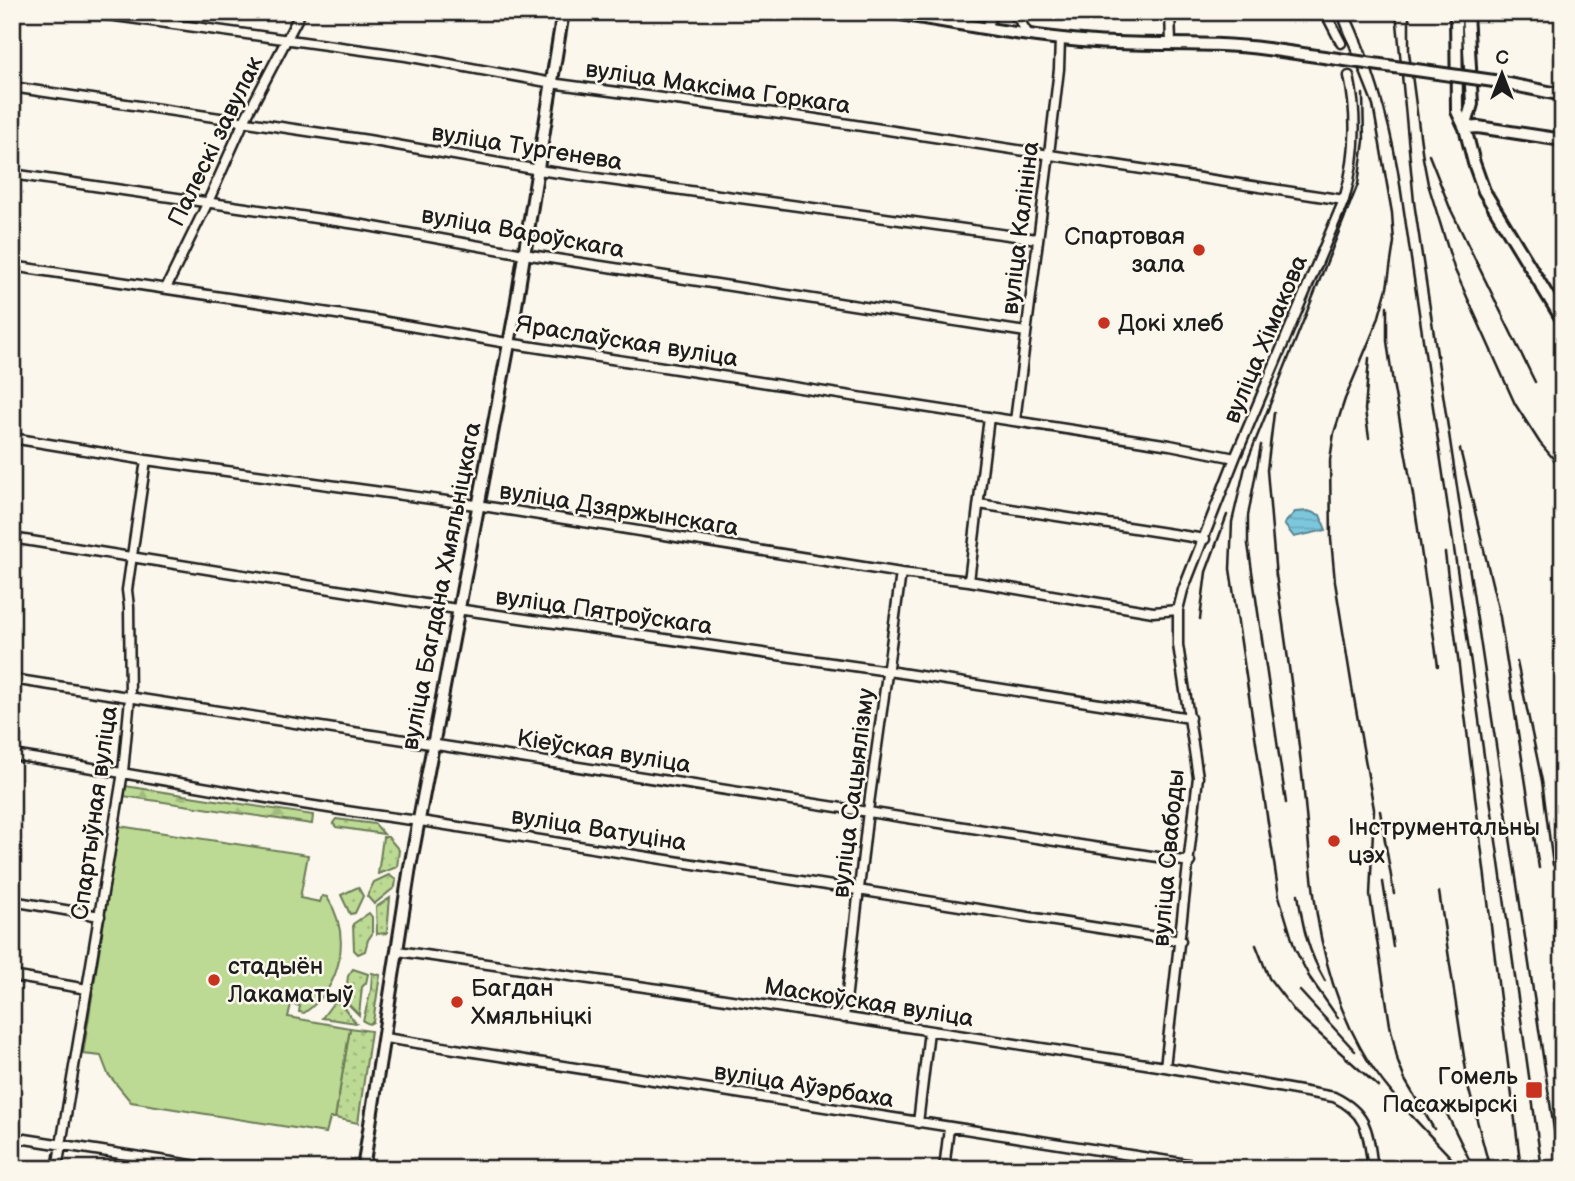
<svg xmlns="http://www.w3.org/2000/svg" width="1575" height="1181" viewBox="0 0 1575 1181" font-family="'Balsamiq Sans',sans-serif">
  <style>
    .grass { fill: url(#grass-dots); stroke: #6c7b58; stroke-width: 2 }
    .forest { fill: url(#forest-firs); stroke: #6c7b58; stroke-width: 2 }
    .pitch { fill: #bcda93; stroke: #6c7b58; stroke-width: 2 }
    .water { fill: url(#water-rules); stroke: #568390; stroke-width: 2 }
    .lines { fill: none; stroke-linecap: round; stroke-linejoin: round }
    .minor-casing { stroke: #1c1c1c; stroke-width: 13 }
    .major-casing { stroke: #1c1c1c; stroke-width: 16 }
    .minor { stroke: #fbf7ec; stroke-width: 8 }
    .major { stroke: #fbf7ec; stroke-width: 10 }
    .rail { stroke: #1c1c1c; stroke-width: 2.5 }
    .major-bridge-casing { stroke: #1c1c1c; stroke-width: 16; stroke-linecap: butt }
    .major-bridge { stroke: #fbf7ec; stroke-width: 10 }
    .poi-dot { fill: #c8321e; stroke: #fbf7ec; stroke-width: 2.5 }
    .labels { text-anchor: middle; stroke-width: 5; stroke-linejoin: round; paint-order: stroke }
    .street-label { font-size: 24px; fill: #1c1c1c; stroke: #fbf7ec }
    .poi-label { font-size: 24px; fill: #1c1c1c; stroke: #fbf7ec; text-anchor: start }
  </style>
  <defs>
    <pattern id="grass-dots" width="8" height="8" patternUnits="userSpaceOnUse" patternTransform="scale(1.75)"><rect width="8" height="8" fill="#bcda93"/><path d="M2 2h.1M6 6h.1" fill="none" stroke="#a1ba7e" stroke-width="1.8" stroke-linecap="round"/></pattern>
    <pattern id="forest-firs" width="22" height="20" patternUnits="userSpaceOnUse" patternTransform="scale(1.75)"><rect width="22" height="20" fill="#bcda93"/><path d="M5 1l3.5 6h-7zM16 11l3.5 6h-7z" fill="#a1ba7e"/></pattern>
    <pattern id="water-rules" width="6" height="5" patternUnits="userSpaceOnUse" patternTransform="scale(1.75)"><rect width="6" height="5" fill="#7dc7dd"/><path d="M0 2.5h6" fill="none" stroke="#6baabd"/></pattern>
  </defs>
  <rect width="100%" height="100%" fill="#fbf7ec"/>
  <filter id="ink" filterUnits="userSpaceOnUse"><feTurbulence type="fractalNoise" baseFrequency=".0143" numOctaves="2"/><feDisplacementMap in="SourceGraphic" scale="14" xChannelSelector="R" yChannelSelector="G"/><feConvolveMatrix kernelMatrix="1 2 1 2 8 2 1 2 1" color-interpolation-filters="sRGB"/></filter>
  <g filter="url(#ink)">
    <path class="grass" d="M336 819 375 824 384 834 336 827 333 823Z
      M383 837H388L399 850 397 867 378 874Z
      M389 875 396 880 395 887 374 904 367 896 374 882Z
      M358 887 363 896 355 913 350 914 341 895Z
      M390 898 387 933 377 934 376 907Z
      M369 913 372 917V934L368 940 365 951 358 954 354 950 353 924Z
      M353 969 368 974 366 983 362 987 359 1015 345 1001 348 976Z
      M372 973 380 975 373 1022 369 1024 363 1021 371 990Z
      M334 1002 340 1003 356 1023 322 1018Z
      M350 1028 371 1031 358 1123 335 1118Z"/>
    <path class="forest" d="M125 786 313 815 312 824 123 796Z"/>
    <path class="pitch" d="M119 826 308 855 300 898 320 902 322 896 327 897C352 936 342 987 304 1013L299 1012 300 1006 291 1004 288 1017 350 1028 335 1118H330L326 1133 131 1102 108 1074 101 1056 83 1054Z"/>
    <path class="water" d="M1308 511 1320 515 1326 530 1294 537 1284 524 1295 512Z"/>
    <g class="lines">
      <defs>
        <path id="minor" d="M86 12 406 56 558 84 803 117 1344 200
          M1011 12 1020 21 1028 34
          M1170 12 1171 43
          M1325 12 1341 43
          M987 28 993 12
          M12 87 368 140 545 171 1037 239
          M12 174 363 225 524 254 1026 332
          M12 266 370 319 501 342 1170 445 1235 458
          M166 288 207 204 244 121 301 12
          M1015 421 1049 154 1059 69 1060 39
          M12 438 146 460 483 506 901 573 969 581 1153 612 1178 610
          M979 504 1205 539
          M12 538 450 608 888 671 1190 718
          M969 581 989 417
          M12 679 1190 862
          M12 755C151 776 288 805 427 822L1181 941
          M12 901 100 916
          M398 951 693 994 1165 1067 1334 1097C1369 1114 1368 1134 1373 1169
          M12 976 87 989
          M844 1018 868 811 901 573
          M385 1038 1219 1169
          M1165 1067 1198 777 1178 645V610L1183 590 1235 458 1344 200C1356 159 1358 118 1349 76
          M918 1123 929 1031
          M12 1137 217 1169
          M57 1169 123 772 130 698 129 607 127 590 146 460
          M944 1169 949 1128"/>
        <path id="major" d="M888 12C956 23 1025 37 1095 42 1152 46 1209 41 1267 49
          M1456 12 1457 111 1465 128 1474 163 1484 191 1563 321
          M1494 81 1563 95
          M1465 128 1472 104 1467 12
          M1465 128 1478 127 1563 140
          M363 1169 410 867 515 312 563 12"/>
      </defs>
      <use href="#minor" class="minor-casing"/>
      <use href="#major" class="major-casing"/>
      <use href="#minor" class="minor"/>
      <use href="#major" class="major"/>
      <path class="rail" d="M1336 12 1373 105 1392 213 1394 242 1387 288 1378 320 1345 399 1334 433 1330 460 1331 539 1335 582 1352 687 1374 809 1370 895 1390 1025 1398 1062 1405 1080 1434 1129
        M1349 12C1373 64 1388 115 1398 171L1472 670 1542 1169
        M1396 12 1414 202 1560 1169
        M1409 12V52L1423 158 1428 184 1454 268 1515 404 1540 443 1563 470
        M1429 155 1450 208 1535 382
        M1387 306V341L1393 383 1413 495 1438 666
        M1274 413 1267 470 1276 577
        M1369 438 1365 410 1369 358
        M1261 445 1248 516V544L1286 803
        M1460 449 1500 617 1539 868
        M1445 553 1521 1169
        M1275 568C1285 636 1295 705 1302 774 1313 871 1311 958 1360 1047 1383 1090 1422 1126 1455 1162
        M1200 619 1206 572 1227 515
        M1517 662 1542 781 1553 865
        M1380 811 1394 894
        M1383 882 1393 947
        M1439 892 1469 1090 1490 1169
        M1298 894C1303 929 1308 951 1325 981
        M1256 945 1269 978 1296 1013 1379 1087
        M1308 975 1338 1018
        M1313 984 1295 949 1279 896 1230 569 1232 522 1245 467 1358 184 1364 141 1363 94
        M1300 991 1355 1051
        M1445 1110 1474 1169"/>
      <defs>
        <path id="major-bridge" d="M1267 49 1494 81"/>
      </defs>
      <use href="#major-bridge" class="major-bridge-casing"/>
      <use href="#major-bridge" class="major-bridge"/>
    </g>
  </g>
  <g class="poi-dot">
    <circle cx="1199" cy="250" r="7"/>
    <circle cx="1104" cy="323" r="7"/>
    <circle cx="1334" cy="841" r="7"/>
    <circle cx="214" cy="980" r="7"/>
    <circle cx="457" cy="1002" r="7"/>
    <rect x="1525" y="1081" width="18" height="18" rx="3.5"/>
  </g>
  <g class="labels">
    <g class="street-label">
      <text transform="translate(718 87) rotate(8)" y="8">вуліца Максіма Горкага</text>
      <text transform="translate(215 141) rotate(-64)" y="8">Палескі завулак</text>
      <text transform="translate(527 147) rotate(9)" y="8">вуліца Тургенева</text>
      <text transform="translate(1020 228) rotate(-83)" y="8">вуліца Калініна</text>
      <text transform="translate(523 232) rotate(10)" y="8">вуліца Вароўскага</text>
      <text transform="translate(1265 339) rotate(-67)" y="8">вуліца Хімакова</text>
      <text transform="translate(627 341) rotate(9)" y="8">Яраслаўская вуліца</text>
      <text transform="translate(619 509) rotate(9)" y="8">вуліца Дзяржынскага</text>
      <text transform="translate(441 586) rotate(-79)" y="8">вуліца Багдана Хмяльніцкага</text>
      <text transform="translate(604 611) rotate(8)" y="8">вуліца Пятроўскага</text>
      <text transform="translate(604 751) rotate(9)" y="8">Кіеўская вуліца</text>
      <text transform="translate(853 793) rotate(-83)" y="8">вуліца Сацыялізму</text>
      <text transform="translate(94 813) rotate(-82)" y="8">Спартыўная вуліца</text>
      <text transform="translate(599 829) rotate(9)" y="8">вуліца Ватуціна</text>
      <text transform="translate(1168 858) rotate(-85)" y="8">вуліца Свабоды</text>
      <text transform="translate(869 1002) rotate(9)" y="8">Маскоўская вуліца</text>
      <text transform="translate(804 1085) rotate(9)" y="8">вуліца Аўэрбаха</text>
    </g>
    <g class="poi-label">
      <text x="1185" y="244" text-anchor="end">Спартовая<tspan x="1185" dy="28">зала</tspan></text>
      <text x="1118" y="331">Докі хлеб</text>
      <text x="1348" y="835">Інструментальны<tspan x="1348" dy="28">цэх</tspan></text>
      <text x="228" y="974">стадыён<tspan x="228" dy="28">Лакаматыў</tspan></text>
      <text x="471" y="996">Багдан<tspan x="471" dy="28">Хмяльніцкі</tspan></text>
      <text x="1518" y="1084" text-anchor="end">Гомель<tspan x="1518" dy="28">Пасажырскі</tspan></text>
    </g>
  </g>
  <rect width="1575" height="1181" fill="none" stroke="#fbf7ec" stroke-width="42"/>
  <rect x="21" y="21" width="1533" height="1139" fill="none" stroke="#1c1c1c" stroke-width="2.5" filter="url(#ink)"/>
  <g transform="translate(1502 74)" stroke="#fbf7ec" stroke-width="5" paint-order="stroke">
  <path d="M0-5L12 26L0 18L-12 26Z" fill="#1c1c1c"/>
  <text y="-10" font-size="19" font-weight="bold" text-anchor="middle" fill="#1c1c1c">С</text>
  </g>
</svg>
